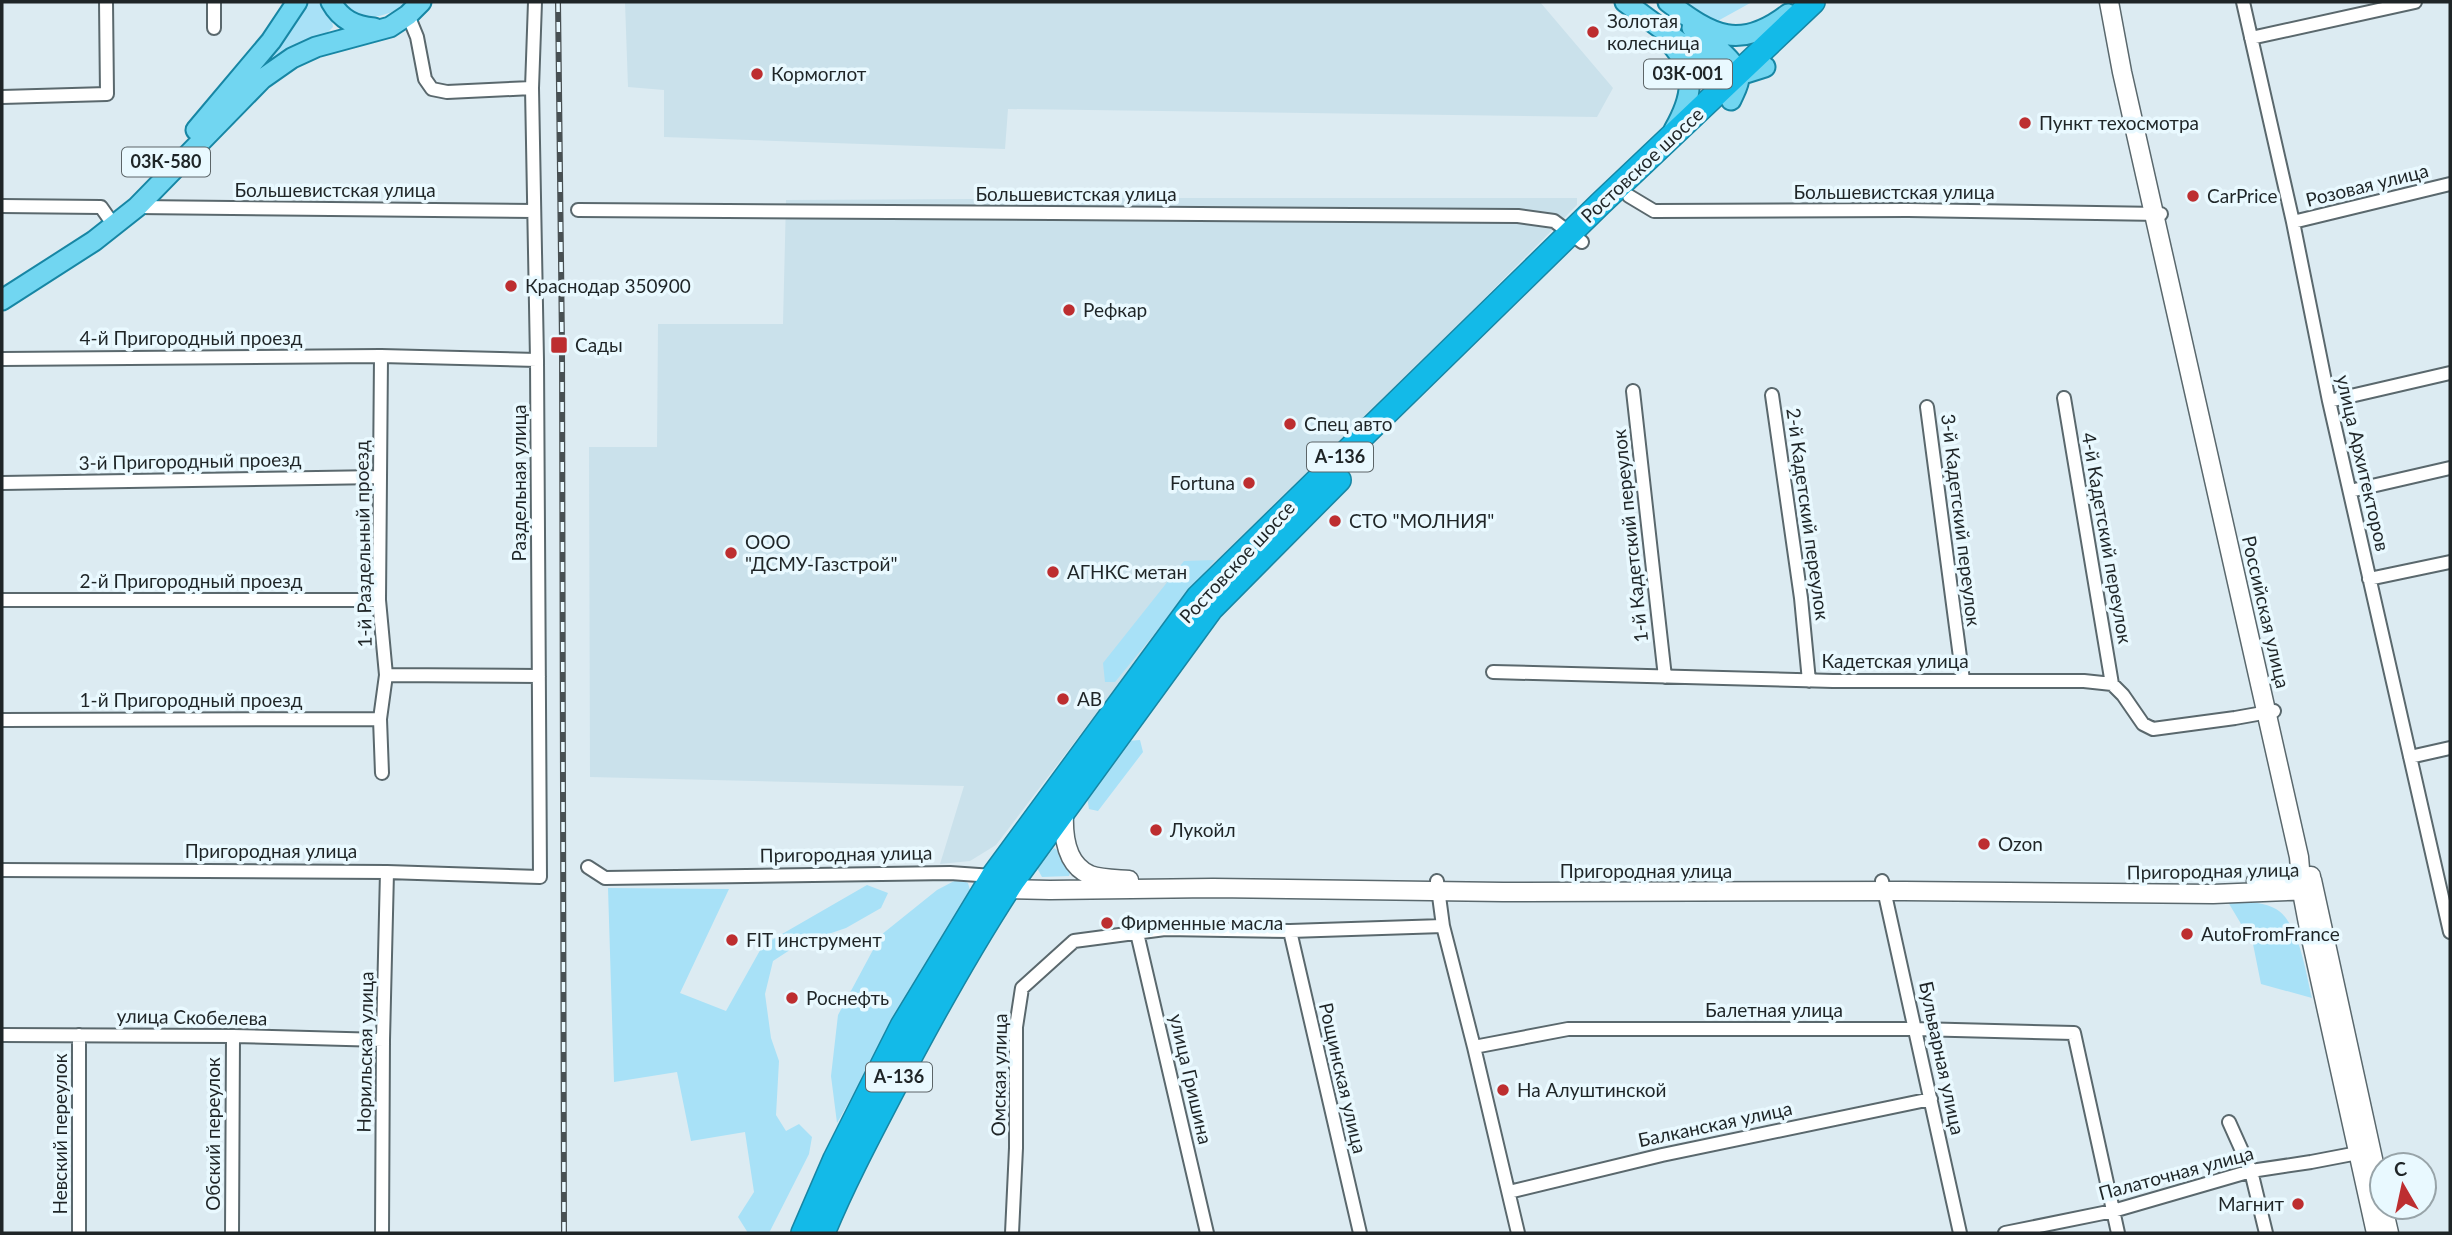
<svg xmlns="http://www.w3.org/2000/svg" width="2452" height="1235" viewBox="0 0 2452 1235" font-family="Lato,sans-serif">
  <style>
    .built { fill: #cae1eb }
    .green { fill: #a8e1f7 }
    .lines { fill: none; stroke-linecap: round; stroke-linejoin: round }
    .street-casing { stroke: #5a686d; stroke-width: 16 }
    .secondary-casing { stroke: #5a686d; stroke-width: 21 }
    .primary-casing { stroke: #1786a4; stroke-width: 23 }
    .highway-casing { stroke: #1786a4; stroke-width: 26 }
    .street { stroke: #fff; stroke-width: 12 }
    .secondary { stroke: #fff; stroke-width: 18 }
    .primary { stroke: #71d6f1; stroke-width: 19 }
    .highway { stroke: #13bae8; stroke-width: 23 }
    .rail-casing { stroke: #485053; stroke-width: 6 }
    .rail { stroke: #e9f9ff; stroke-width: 3.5; stroke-dasharray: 10; stroke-linecap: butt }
    .poi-dot { fill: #bd2e30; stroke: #e9f9ff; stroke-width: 2.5 }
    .labels { text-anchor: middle; stroke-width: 7; stroke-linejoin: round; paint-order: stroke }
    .shield { fill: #e9f9ff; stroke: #5c6568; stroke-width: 2 }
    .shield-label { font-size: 18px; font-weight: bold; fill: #1f2527 }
    .poi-label { font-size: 19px; fill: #1f2527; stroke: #e9f9ff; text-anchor: start }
    .street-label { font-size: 19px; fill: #1f2527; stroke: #e9f9ff }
  </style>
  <rect width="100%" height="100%" fill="#dcebf2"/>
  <path class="built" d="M625 2H1540L1613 88 1597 117 1008 109 1005 149 664 137V90L628 87Z
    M1142 198H1577V205L1412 371 1240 538 1163 626 996 845 970 861 940 864 964 786 590 777 589 447H657L658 324H783L786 200Z"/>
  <path class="green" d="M306 2H318L332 21 333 27 328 32 287 50 266 65 263 64Z
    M341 2H408C388 18 359 25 341 2Z
    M1688 2H1752L1714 23Z
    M1215 560 1115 682H1105L1103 663 1184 561Z
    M1140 740 1143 752 1098 811 1089 809 1087 797 1128 741Z
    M1054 848 1059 851 1071 870 1069 876 1042 877 1037 868Z
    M958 879 968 883 970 890 837 1123 831 1076 838 1015 881 935 937 890Z
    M867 885 888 893 881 908 846 928 799 944 773 961 765 994 771 1038 779 1061 776 1115 786 1131 799 1124 812 1137 809 1154 769 1233H748L738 1217 754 1192 745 1132 691 1141 677 1072 614 1082 608 888 729 889 680 993 726 1011 763 945Z
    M2228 902C2242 902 2263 901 2276 909 2299 922 2306 974 2312 998L2261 984 2253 944Z"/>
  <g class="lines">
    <defs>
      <path id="street" d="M214 2V28
        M2243 2 2293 222 2329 401 2450 932
        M408 15 417 37 425 79 432 89 447 92 532 88
        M2251 38 2415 2
        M2 97 107 94 106 2
        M1629 196 1654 211 1908 210 2161 214
        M2 206 101 207 108 217
        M137 207 534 211
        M578 210 1518 216 1554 221 1582 242
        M2293 222 2450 184
        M381 356 379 600 386 675 380 719 382 773
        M2 359 381 356 537 360
        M1633 391 1665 677
        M1772 395 1801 598 1809 681
        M2064 398 2112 684
        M2329 401 2450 373
        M1927 407 1963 680
        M2 483 380 477
        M2350 491 2450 468
        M2369 579 2450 562
        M2 600H379
        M1493 672 1833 681H2084L2112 684 2123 695 2143 724 2153 729 2235 718 2274 711
        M386 675 539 676
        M2 720 380 719
        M2410 757 2450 748
        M588 867 605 878 950 873 993 876
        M2 870 387 872 540 877 537 360 532 88 535 2
        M1437 881 1443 926 1474 1047 1518 1233
        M1882 881 1960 1233
        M1290 931 1360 1233
        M1137 933 1207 1233
        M2 1035 233 1036 383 1040
        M79 1035V1233
        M1474 1047 1568 1029H1916L2074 1033 2118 1233
        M2229 1122 2251 1171 2266 1233
        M1509 1192 1662 1155 1931 1099
        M232 1233 233 1036
        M382 1233 383 1040 387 872
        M1012 1233 1016 1148V1027L1022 988 1074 941 1165 929 1290 931 1443 926
        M2005 1233 2113 1211 2251 1171 2311 1162 2358 1153"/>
      <path id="secondary" d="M2109 2 2122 72 2299 857 2302 892 2310 934 2376 1233
        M1064 813C1063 835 1066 865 1090 875 1101 879 1117 879 1129 880
        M2312 880 2382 1200
        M2256 881 2311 876
        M999 886 1008 889 1050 890 1213 888 1503 892 1904 891 2213 894 2314 890
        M2383 1207 2389 1233"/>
      <path id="primary" d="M331 2C341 20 355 26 374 28
        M1625 2 1723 74 1746 73 1765 67
        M1668 2C1712 36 1740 51 1788 14
        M1692 28C1704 38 1739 61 1739 78 1739 85 1734 93 1731 100
        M1670 43C1698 73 1692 98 1674 130
        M196 130 271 41 297 2
        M2 300 94 241 137 207 262 79 292 58 316 47 390 27 408 15 421 2"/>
      <path id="highway" d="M803 1233 835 1159 902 1026 993 876 1198 597 1600 204 1813 2
        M823 1233C842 1187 865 1143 888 1099 927 1024 967 951 1013 881L1211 609 1339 480"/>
    </defs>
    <use href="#street" class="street-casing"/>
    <use href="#secondary" class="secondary-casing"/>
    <use href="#primary" class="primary-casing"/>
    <use href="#highway" class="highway-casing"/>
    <use href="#street" class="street"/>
    <use href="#secondary" class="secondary"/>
    <use href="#primary" class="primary"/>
    <use href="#highway" class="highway"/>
    <defs>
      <path id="rail" d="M558 2 562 345 564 1233"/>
    </defs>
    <use href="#rail" class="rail-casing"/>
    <use href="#rail" class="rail"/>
  </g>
  <g class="poi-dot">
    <circle cx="1593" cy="32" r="7"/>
    <circle cx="757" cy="74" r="7"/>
    <circle cx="2025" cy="123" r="7"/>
    <circle cx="2193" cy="196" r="7"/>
    <circle cx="511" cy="286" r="7"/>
    <circle cx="1069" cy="310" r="7"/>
    <rect x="550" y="336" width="18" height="18" rx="3.5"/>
    <circle cx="1290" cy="424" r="7"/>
    <circle cx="1249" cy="483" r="7"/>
    <circle cx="1335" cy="521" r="7"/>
    <circle cx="731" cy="553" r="7"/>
    <circle cx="1053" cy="572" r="7"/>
    <circle cx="1063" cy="699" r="7"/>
    <circle cx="1156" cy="830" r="7"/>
    <circle cx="1984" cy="844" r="7"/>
    <circle cx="1107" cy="923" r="7"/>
    <circle cx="2187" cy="934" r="7"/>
    <circle cx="732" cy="940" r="7"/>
    <circle cx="792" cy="998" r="7"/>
    <circle cx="1503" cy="1090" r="7"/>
    <circle cx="2298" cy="1204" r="7"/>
  </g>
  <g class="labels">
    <g class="shield">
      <rect x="1644" y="59.5" width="88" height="29" rx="5"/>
      <rect x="122" y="147.5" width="88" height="29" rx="5"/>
      <rect x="1307" y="442.5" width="66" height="29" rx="5"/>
      <rect x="866" y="1062.5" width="66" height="29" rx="5"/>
    </g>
    <g class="shield-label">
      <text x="1688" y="80">03К-001</text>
      <text x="166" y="168">03К-580</text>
      <text x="1340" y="463">А-136</text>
      <text x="899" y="1083">А-136</text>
    </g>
    <g class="poi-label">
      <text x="1607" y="28">Золотая<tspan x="1607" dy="22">колесница</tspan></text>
      <text x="771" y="81">Кормоглот</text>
      <text x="2039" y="130">Пункт техосмотра</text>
      <text x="2207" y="203">CarPrice</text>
      <text x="525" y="293">Краснодар 350900</text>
      <text x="1083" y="317">Рефкар</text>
      <text x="575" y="352">Сады</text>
      <text x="1304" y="431">Спец авто</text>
      <text x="1235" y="490" text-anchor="end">Fortuna</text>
      <text x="1349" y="528">СТО "МОЛНИЯ"</text>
      <text x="745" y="549">ООО<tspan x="745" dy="22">"ДСМУ-Газстрой"</tspan></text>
      <text x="1067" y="579">АГНКС метан</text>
      <text x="1077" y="706">АВ</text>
      <text x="1170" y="837">Лукойл</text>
      <text x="1998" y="851">Ozon</text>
      <text x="1121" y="930">Фирменные масла</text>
      <text x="2201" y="941">AutoFromFrance</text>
      <text x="746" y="947">FIT инструмент</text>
      <text x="806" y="1005">Роснефть</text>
      <text x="1517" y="1097">На Алуштинской</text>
      <text x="2284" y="1211" text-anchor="end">Магнит</text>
    </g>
    <g class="street-label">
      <text transform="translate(1642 165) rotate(-43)" y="7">Ростовское шоссе</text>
      <text transform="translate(2367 185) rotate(-14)" y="7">Розовая улица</text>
      <text x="335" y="197">Большевистская улица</text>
      <text x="1894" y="199">Большевистская улица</text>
      <text x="1076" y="201">Большевистская улица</text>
      <text x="191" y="345">4-й Пригородный проезд</text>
      <text transform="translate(190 461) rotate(-1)" y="7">3-й Пригородный проезд</text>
      <text transform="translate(2363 463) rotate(77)" y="7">улица Архитекторов</text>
      <text transform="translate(519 483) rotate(-90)" y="7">Раздельная улица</text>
      <text transform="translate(1808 514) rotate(82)" y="7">2-й Кадетский переулок</text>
      <text transform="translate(1961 520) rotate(83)" y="7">3-й Кадетский переулок</text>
      <text transform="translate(1630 536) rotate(-96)" y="7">1-й Кадетский переулок</text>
      <text transform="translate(2107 538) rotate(80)" y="7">4-й Кадетский переулок</text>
      <text transform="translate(363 544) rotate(-91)" y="7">1-й Раздельный проезд</text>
      <text transform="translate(1237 562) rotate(-47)" y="7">Ростовское шоссе</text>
      <text x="191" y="588">2-й Пригородный проезд</text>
      <text transform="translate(2266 612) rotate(77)" y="7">Российская улица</text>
      <text x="1895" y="668">Кадетская улица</text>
      <text x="191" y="707">1-й Пригородный проезд</text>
      <text x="271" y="858">Пригородная улица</text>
      <text transform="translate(846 854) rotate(-1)" y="7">Пригородная улица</text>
      <text x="1646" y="878">Пригородная улица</text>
      <text transform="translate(2213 871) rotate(-1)" y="7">Пригородная улица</text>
      <text x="1774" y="1017">Балетная улица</text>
      <text transform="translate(192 1017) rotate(1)" y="7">улица Скобелева</text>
      <text transform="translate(365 1052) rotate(-89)" y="7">Норильская улица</text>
      <text transform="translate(1942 1058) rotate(78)" y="7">Бульварная улица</text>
      <text transform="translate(999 1075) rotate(-89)" y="7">Омская улица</text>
      <text transform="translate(1343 1078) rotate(77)" y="7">Рощинская улица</text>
      <text transform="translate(1191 1079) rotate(77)" y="7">улица Гришина</text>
      <text transform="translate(1715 1124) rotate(-12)" y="7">Балканская улица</text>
      <text transform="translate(60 1134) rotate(-90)" y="7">Невский переулок</text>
      <text transform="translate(213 1134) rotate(-90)" y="7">Обский переулок</text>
      <text transform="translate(2176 1173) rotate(-15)" y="7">Палаточная улица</text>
    </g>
  </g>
  <rect width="2452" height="1235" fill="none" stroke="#1f2527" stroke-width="7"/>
  <g transform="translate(2403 1186) rotate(351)"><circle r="33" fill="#e9f9ff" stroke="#98a4a9" stroke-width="2"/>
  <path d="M0-5L12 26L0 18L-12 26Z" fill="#bd2e30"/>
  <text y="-10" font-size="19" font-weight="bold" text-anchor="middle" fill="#1f2527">С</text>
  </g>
</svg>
